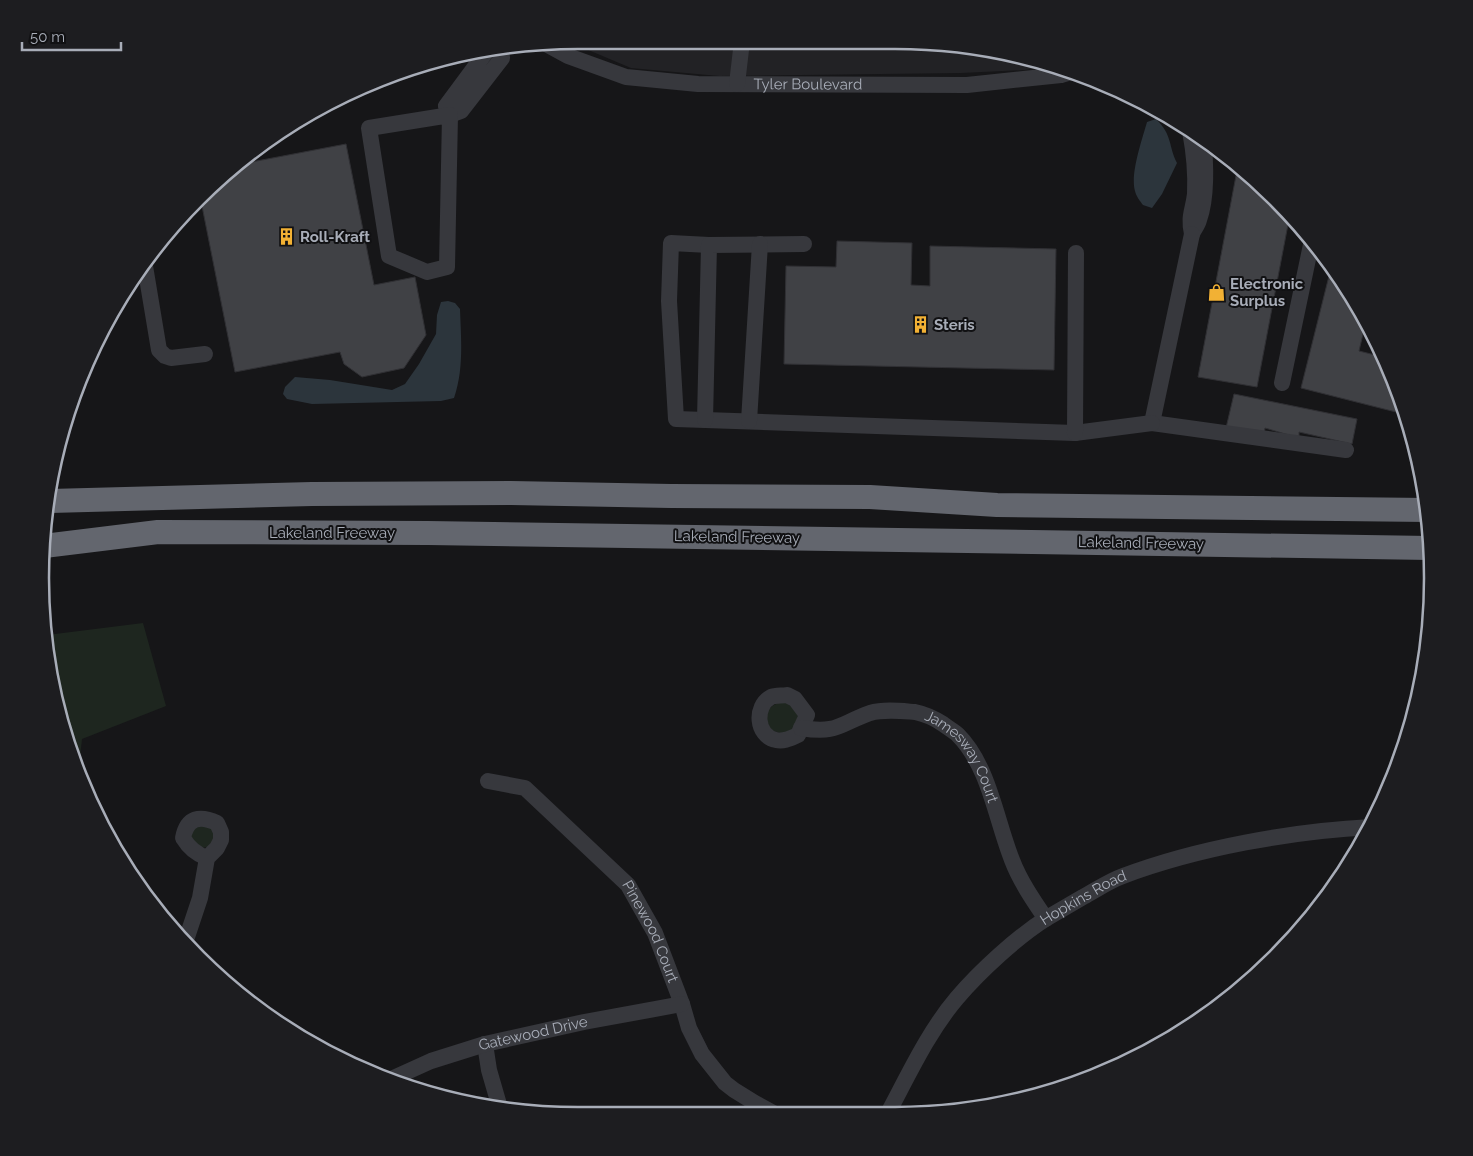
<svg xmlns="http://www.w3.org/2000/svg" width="1473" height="1156" viewBox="0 0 1473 1156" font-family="Raleway,sans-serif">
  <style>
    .built { fill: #222225 }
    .green { fill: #1e261f }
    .water { fill: #2c353c }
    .building { fill: #404145; stroke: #303034 }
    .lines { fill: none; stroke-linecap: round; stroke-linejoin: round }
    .minor { stroke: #37383d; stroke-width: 16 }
    .highway { stroke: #63666e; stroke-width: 24 }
    .labels { text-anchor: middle; stroke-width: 4; stroke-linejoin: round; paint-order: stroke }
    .street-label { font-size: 15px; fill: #a8adb8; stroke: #111113 }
    .poi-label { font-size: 15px; font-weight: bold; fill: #a8adb8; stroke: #111113; text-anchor: start }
    .rim { fill: none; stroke: #a8adb8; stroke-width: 2.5 }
  </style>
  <rect width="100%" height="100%" fill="#161618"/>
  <path class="built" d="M578 40 930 41 1052 65 1025 70 961 73 719 76 631 68 567 41Z"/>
  <path class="green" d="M143 623 166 706 82 739 79 766 58 718 47 635Z
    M786 701 798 714C798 733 785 737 770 729 763 711 768 705 786 701Z
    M192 826H211L215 839 207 847 202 848 191 838Z"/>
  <path class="water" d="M1156 119C1173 136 1168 145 1177 163L1162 194 1152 208 1143 205C1140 201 1136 196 1135 191 1130 174 1142 140 1147 122Z
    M448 301 455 303 460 309C461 339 464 369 454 398L441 401 312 404 287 399 283 394 285 387 295 377 330 380 392 390 405 384 419 364 436 334 437 315 441 302Z"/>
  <path class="building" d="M346 144 374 285 415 277 426 335 404 368 362 377 344 364 340 352 235 372 200 196 241 164Z
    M1238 165 1250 173 1290 214 1257 387 1198 377Z
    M837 241 912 243 911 285 930 286V246L1056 249 1054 370 784 364 786 266 836 267Z
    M1330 272 1336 274 1361 309 1366 321 1359 351 1383 357 1400 396 1396 412 1301 388Z
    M1234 394 1357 419 1352 444 1299 432V438L1265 428 1264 434 1226 428Z"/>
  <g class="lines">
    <g class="minor">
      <path id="s1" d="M546 44 568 56 626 77 698 84 967 85 1061 75 1074 71"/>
      <path d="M486 52 446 106 450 115 461 111 502 58 501 50"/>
      <path d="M737 84 742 41"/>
      <path d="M450 115 447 267 427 272 389 256 369 128Z"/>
      <path d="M1190 131C1194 152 1196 173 1195 194 1193 211 1188 216 1192 234 1194 229 1198 225 1199 220 1207 198 1206 162 1203 140"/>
      <path d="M1192 234 1152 423 1346 450"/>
      <path d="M709 245 671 243 669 301 676 419 1075 433 1152 423"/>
      <path d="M145 266 159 350 165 356 171 358 205 354"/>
      <path d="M1282 383 1312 240"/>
      <path d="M705 420 709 245 804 244"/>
      <path d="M749 421 760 244"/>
      <path d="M1075 433 1076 253"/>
      <path d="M787 695 795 699 807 715 798 735C791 738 784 742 776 740 756 736 754 706 771 697 776 695 782 696 787 695Z"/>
      <path id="s2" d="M801 728C838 734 839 724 870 713 884 709 901 711 915 712 925 714 934 718 943 724 948 728 954 731 958 735 989 766 996 820 1012 860 1020 881 1033 900 1046 919"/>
      <path id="s3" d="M488 781 525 788 628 885 655 933 682 1004 689 1028 702 1054 725 1083 734 1090 755 1103 777 1115"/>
      <path d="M185 943 200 898 207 858 217 848 221 840V832L217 823C200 815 187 817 183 838 189 848 196 854 207 858"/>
      <path d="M485 1044 489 1070 500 1108"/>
      <path id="s4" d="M389 1080 431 1061 485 1044 584 1022 682 1004"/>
      <path id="s5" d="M887 1115C908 1076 928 1032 957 998 980 971 1017 937 1047 918 1059 911 1071 904 1083 897 1096 890 1109 881 1123 876 1197 848 1293 831 1371 827"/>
    </g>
    <path class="highway" d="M50 501 312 494 511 493 671 496 870 497 997 505 1428 510
      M44 546 158 532 428 533 1430 548"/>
  </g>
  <defs>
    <symbol id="building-bare" viewBox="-9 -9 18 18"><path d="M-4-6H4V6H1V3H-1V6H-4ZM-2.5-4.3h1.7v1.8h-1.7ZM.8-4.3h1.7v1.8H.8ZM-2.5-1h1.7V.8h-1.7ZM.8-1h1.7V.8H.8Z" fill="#f2b134" stroke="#111113" stroke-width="2.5" paint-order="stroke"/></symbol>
    <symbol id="shop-bare" viewBox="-9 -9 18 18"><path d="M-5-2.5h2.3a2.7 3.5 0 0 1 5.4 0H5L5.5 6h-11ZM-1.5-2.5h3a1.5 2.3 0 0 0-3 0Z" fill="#f2b134" stroke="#111113" stroke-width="2.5" paint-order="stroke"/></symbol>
  </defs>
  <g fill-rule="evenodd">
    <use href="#building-bare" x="274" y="224" width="25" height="25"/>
    <use href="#shop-bare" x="1204" y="280" width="25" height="25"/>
    <use href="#building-bare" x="908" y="312" width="25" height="25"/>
  </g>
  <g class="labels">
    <g class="street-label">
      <text dy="5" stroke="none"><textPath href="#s1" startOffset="269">Tyler Boulevard</textPath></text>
      <text x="332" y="538">Lakeland Freeway</text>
      <text transform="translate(737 537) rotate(1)" y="5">Lakeland Freeway</text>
      <text transform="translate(1141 543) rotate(1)" y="5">Lakeland Freeway</text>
      <text dy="5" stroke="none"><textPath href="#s2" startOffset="186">Jamesway Court</textPath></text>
      <text dy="5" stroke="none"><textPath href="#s5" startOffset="299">Hopkins Road</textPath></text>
      <text dy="5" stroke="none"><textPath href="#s3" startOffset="231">Pinewood Court</textPath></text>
      <text dy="5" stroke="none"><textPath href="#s4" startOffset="152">Gatewood Drive</textPath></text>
    </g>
    <g class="poi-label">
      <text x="300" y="242">Roll-Kraft</text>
      <text x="1230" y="289">Electronic<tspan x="1230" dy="17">Surplus</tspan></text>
      <text x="934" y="330">Steris</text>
    </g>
  </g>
  <path d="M0 0H1473V1156H0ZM578 49H895A529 529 0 0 1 1424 578V578A529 529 0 0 1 895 1107H578A529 529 0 0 1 49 578V578A529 529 0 0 1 578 49Z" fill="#1d1d20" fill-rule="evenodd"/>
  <path class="rim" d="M578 49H895A529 529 0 0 1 1424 578V578A529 529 0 0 1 895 1107H578A529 529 0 0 1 49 578V578A529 529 0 0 1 578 49Z"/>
  <path d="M22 42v8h99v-8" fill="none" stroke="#a8adb8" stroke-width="2.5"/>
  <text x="30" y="42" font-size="15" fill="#a8adb8" stroke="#111113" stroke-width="4" paint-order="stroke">50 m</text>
</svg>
